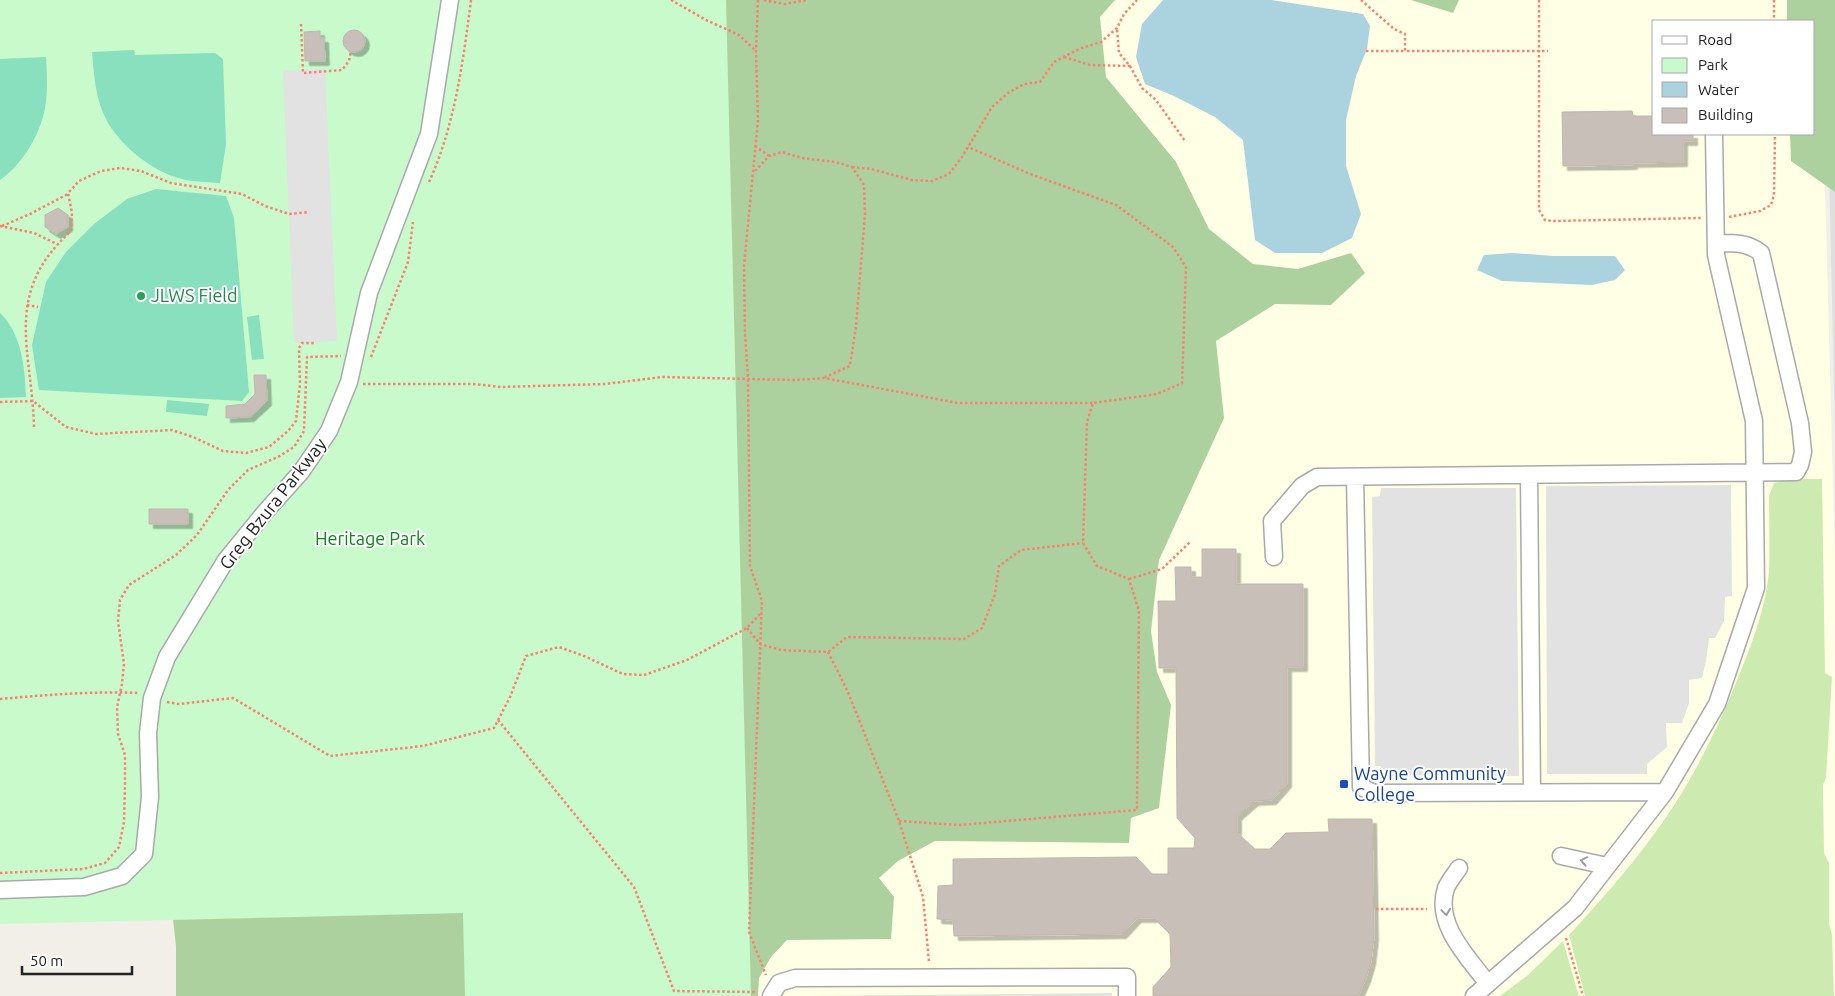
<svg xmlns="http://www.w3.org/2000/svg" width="1835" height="996" viewBox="0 0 1835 996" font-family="Ubuntu,sans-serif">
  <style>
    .residential { fill: #e0dfdf }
    .education { fill: #ffffe5; fill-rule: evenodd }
    .grass { fill: #cdebb0 }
    .forest { fill: #add19e }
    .park { fill: #c8facc }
    .pitch { fill: #88e0be }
    .parking { fill: #e2e2e2 }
    .water { fill: #aad3df }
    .building { fill: #c7bfb8; stroke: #c4b6ab; filter: url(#shadow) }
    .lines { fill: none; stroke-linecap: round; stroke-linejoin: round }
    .minor-casing { stroke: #a9a9a9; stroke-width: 19 }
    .path { stroke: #fa8072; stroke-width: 2.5; stroke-dasharray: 2.5 2.5; stroke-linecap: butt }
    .minor { stroke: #fff; stroke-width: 16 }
    .oneway { stroke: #9c9c9c }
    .leisure-dot { fill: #2e9e5b; stroke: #fff; stroke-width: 2 }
    .transit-dot { fill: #1a4fb4; stroke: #fff; stroke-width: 2 }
    .labels { text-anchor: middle; stroke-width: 4; stroke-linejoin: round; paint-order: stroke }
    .leisure-label { font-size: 18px; fill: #27864d; stroke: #fff; text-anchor: start }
    .street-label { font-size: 18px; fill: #222; stroke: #fff }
    .park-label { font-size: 18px; fill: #0c8416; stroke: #fff }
    .transit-label { font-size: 18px; fill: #164399; stroke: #fff; text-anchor: start }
  </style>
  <defs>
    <filter id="shadow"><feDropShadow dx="4.5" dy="4.5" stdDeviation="0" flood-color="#0004"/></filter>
  </defs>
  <rect width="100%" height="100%" fill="#f2efe9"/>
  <path class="residential" d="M1827 77H1835V434Z"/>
  <path class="education" d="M726 0H1820L1835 560V996H751ZM1654 21H1814V134H1654Z"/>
  <path class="grass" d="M1789 479H1822L1825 673 1832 677 1826 778 1823 785 1824 853 1829 863V923L1832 935 1834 996H1585L1569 935C1616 884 1662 831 1695 770 1712 739 1727 706 1740 673 1753 641 1766 606 1769 571 1770 546 1769 521 1769 496L1774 483Z
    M1563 941 1579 996H1500L1528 975Z"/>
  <path class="forest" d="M531 0H1115L1100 17 1106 77 1176 162 1209 229 1253 264 1298 269 1351 253 1365 273 1331 305 1275 304 1216 341 1224 418 1159 560 1151 631 1157 672 1171 705 1159 808 1131 818 1129 843 935 841 898 861 879 878 894 897 891 939 787 940 771 957 759 978 758 996H176V946L167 864Z
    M1411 0H1459L1453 13Z
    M1787 0H1835V192L1791 161 1790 134H1814V21H1787Z"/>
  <path class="park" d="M0 0H726L751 996H465L463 913 0 924Z"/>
  <path class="pitch" d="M134 50 135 55 215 53 223 59 226 144 220 183C207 182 194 182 182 179 153 172 119 145 106 119 95 98 94 74 92 52Z
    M46 57C47 74 48 91 45 108 40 135 22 165 0 180V59Z
    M156 189 226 196 234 218 249 392 242 401 39 390 32 345 46 282 66 252 94 224 127 199Z
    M0 313C22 334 25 369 26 397L0 398Z
    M259 315 264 359 252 360 247 317Z
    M167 400 209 404 207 416 166 412Z"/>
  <path class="parking" d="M325 69 337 341 294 343 283 71Z
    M1731 485 1732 596 1725 597 1724 621 1715 638H1709L1706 661 1702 678 1689 680V703L1682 723H1666L1667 747 1647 764V774H1547L1546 486Z
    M1381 488H1516L1519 776 1380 775 1381 766H1375L1372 497 1380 496Z
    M1112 993V996H801Z"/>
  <path class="water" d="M1163 0H1271L1363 14 1370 26 1367 49 1356 76 1346 120V166L1361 214 1352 238 1322 253H1275L1255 240 1243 140 1215 117 1174 96 1145 84 1136 57 1142 24Z
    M1512 253 1554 256H1615L1625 270 1615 280 1592 285 1502 281 1477 270 1484 255Z"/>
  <path class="building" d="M343 41a11 11 0 1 1 22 0a11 11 0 1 1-22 0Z
    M320 31V38H324L325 61H305L304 32Z
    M1632 111 1633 116H1654V134H1693V141H1683V162L1633 163V165L1563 166 1562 112Z
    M58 208 68 215V227L56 234 45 227V215Z
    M254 375H266L267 401 250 417 226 418V406L245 404 255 394Z
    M149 509H188V524H149Z
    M1202 549H1236V584H1303V667H1287V783L1272 800 1254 801 1237 816V833L1255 849H1270L1286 833 1329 832 1328 819H1372L1374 937 1371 961 1366 978 1358 996H1153V987L1171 967 1170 934 1154 918H1137L1122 934 954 936 953 920 937 919 938 886 953 885V859L1136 857 1152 874H1168V848H1194L1195 838 1177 818 1176 668H1159L1158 601H1176L1175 567H1191V577H1202Z"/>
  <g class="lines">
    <defs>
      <path id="minor" d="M1529 475 1532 792
        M1355 477 1361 787 1374 793 1665 792
        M1274 557 1272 521 1302 486 1317 477 1796 472 1800 465 1803 452 1800 423 1761 253C1747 242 1733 243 1716 243
        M1561 856 1607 866
        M1459 868C1455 874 1449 881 1446 888 1434 924 1468 957 1488 984
        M0 890 84 887 122 876 144 854 150 797 148 733 152 698 167 657 226 560 266 511 301 472 329 431 349 382 369 293 429 134 450 0
        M771 996 779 983 795 978 1127 977V996
        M1474 996 1575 908 1665 792 1717 704 1756 588 1754 421 1716 255 1714 134"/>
    </defs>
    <use href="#minor" class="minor-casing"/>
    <path class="path" d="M671 0 706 20 739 35 756 51
      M758 0 756 51 758 120 744 266 745 333 748 378 750 566 762 601 749 932 766 975
      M764 0 784 4 808 0
      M1361 0 1394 29 1405 34V51H1548
      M1539 0V210L1545 220 1553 221 1701 218
      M1774 0V21
      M301 24 303 73 342 70 349 61 351 51
      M1366 51H1405
      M1064 57 1090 65 1130 66 1119 53 1117 28
      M1130 66 1142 88 1156 100 1185 141
      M755 146 769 156
      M852 167 871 169 912 180 932 181 949 174 962 157 992 107 1008 93 1024 84 1040 82 1054 62 1079 49 1101 42 1117 28 1124 14 1137 0
      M755 171 769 156 782 152 802 158 835 162 852 167 864 185 865 214 856 326 850 366 825 377
      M429 182C455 125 463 62 471 0
      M1729 217 1760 211 1771 205 1774 195 1775 134
      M0 226 34 233 57 244
      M2 226 30 214 68 194
      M27 305 38 307
      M371 357 408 262 413 222
      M363 384H473L501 387 605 384 662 377 795 380 824 378 958 403H1093
      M0 402 33 401 66 427 96 434 172 430 193 437 223 451 246 453 269 447 288 431 296 421 300 384 299 348 302 343H314
      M34 427C32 349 2 294 71 231L72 213 68 193 79 181 101 171 120 168 141 171 171 183 242 194 265 206 289 214 309 212
      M1129 579 1162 569 1190 542
      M747 628 760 644 781 650 828 652 847 637 964 639 982 628 995 594 999 566 1021 550 1083 543
      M828 652 848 692 899 821 923 897 929 962
      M0 699C46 695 92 691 138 693
      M167 702 179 704 233 698 330 756 423 746 494 728 510 697 526 656 559 647 584 656 623 674 644 675 687 660 747 628 762 612
      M498 720 634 887 674 991 756 992
      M899 821 959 825 1137 810 1139 611 1129 579 1097 566 1083 543 1087 422 1093 403 1157 394 1182 383 1186 267 1173 247 1116 205 1030 174 968 147
      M0 873 83 869 105 863 119 847 124 822 125 784V755L118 734 117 707 122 684 124 664 118 621 120 600 129 585 176 555 197 535 228 490 248 470 278 457 294 447 304 431 307 357 341 356
      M1376 909H1427
      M1566 938 1583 996"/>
    <use href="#minor" class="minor"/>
  </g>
  <defs><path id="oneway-chevron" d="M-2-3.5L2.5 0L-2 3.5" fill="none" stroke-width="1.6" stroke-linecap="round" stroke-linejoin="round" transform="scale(1.25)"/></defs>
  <g class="oneway">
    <use href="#oneway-chevron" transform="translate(1584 861) rotate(-169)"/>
    <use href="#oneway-chevron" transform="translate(1446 912) rotate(82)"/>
  </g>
  <circle class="leisure-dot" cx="141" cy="296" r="5"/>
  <rect class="transit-dot" x="1339" y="779" width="10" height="10" rx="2.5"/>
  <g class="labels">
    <g class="leisure-label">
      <text x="151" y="302">JLWS Field</text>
    </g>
    <g class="street-label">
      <text transform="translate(273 504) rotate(-52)" y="6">Greg Bzura Parkway</text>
    </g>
    <g class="park-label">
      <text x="370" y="545">Heritage Park</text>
    </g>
    <g class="transit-label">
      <text x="1354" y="780">Wayne Community<tspan x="1354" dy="21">College</tspan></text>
    </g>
  </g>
  <rect x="1652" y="20" width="162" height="115" fill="#ffffff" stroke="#a7a7a7"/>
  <rect x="1662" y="36" width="25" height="8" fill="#ffffff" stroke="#a7a7a7"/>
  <text x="1698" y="45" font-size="15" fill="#222222">Road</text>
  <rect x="1662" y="58" width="25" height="15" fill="#c8facc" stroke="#a7a7a7"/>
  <text x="1698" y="70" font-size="15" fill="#222222">Park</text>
  <rect x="1662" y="82" width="25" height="15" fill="#aad3df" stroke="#a7a7a7"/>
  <text x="1698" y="95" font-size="15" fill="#222222">Water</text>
  <rect x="1662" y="108" width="25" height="15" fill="#c7bfb8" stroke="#a7a7a7"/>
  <text x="1698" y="120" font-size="15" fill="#222222">Building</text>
  <path d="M22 966v8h110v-8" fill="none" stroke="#222222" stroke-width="2.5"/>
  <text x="30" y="966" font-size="15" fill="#222222" stroke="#ffffff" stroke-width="4" paint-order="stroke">50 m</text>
</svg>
